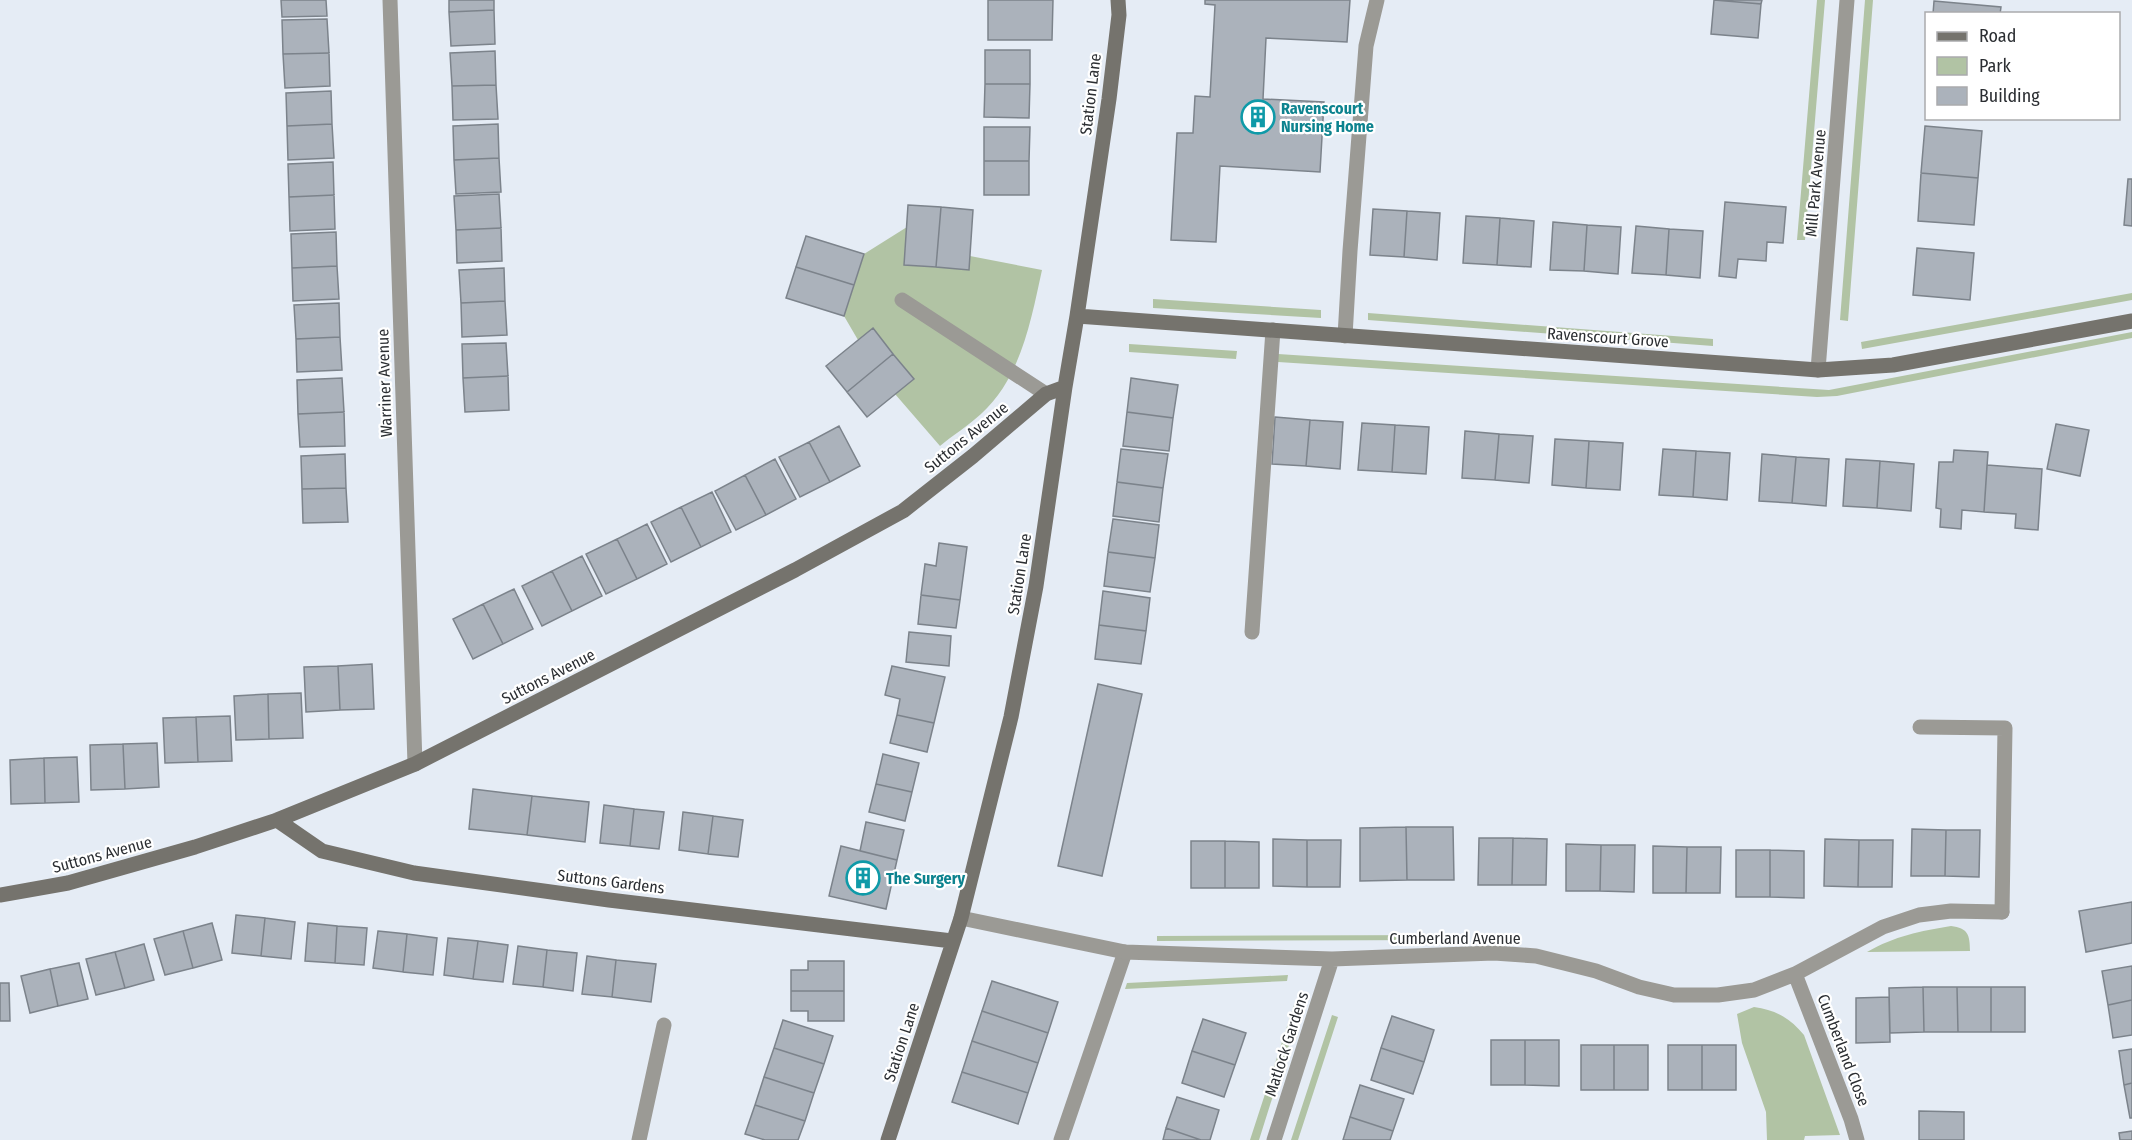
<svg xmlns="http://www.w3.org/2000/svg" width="2132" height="1140" viewBox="0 0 2132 1140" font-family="'Fira Sans Condensed',sans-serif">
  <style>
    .green { fill: #b1c3a4 }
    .building { fill: #abb2bb; stroke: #7c838b; stroke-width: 1.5 }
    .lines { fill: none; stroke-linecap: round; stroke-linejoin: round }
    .lane { stroke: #9b9a95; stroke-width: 15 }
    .street { stroke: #9b9a95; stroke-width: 15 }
    .secondary { stroke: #75736d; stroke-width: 15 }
    .labels { text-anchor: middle; stroke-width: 4.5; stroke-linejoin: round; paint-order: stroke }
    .street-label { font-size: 16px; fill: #2b2e32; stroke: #fff }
    .culture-label { font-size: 16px; font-weight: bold; fill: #0d838f; stroke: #fff; text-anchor: start }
  </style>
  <rect width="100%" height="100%" fill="#e5ecf5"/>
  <path class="green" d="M1817 0H1825L1805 240H1797Z
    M1865 0H1873L1848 321 1840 320Z
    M907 227 904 265 968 269 970 256 1042 270C1031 320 1021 378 981 414 968 426 953 435 940 446L895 394 914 379 873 329 858 340 844 316 864 254Z
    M2132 293V300L1862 349 1861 342Z
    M1153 299 1321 310V318L1153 308Z
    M1368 313 1713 339V346L1368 320Z
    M2132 332V338L1837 396 1817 397 1278 362V354L1829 390Z
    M1129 344 1237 351 1236 359 1129 352Z
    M1951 926C1968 928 1970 935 1970 951L1867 952C1895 936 1920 931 1951 926Z
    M1455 935V940L1157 941V936Z
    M1288 975 1287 981 1125 989 1127 983Z
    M1294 1005 1301 1007 1259 1140H1250Z
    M1754 1007C1776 1010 1790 1018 1804 1035L1840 1135 1805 1136 1804 1140H1767L1766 1112 1742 1043 1737 1014Z
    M1332 1015 1338 1017 1298 1140H1291Z"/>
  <path class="building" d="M281 0H326L327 16 282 17Z
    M449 0H494V10L449 12Z
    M988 0H1053L1052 40H988Z
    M1205 0H1350L1347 42 1266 38 1263 99 1324 102 1320 172 1220 166 1216 242 1171 240 1177 133H1193L1195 96 1210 97 1215 5 1205 4Z
    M1714 0H1762L1761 4Z
    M1714 0 1761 4 1758 38 1711 34Z
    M1934 1 2001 7 2000 14H1933Z
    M494 10 495 44 451 46 449 12Z
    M327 19 329 53 283 54 282 20Z
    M985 50H1030V84H985Z
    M495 51 496 85 452 86 450 53Z
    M329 53 330 86 285 88 283 54Z
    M985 84H1030L1029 118 984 117Z
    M496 85 498 119 453 120 452 86Z
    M331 91 332 124 287 126 286 93Z
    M332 124 334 158 288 160 287 126Z
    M498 124 499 158 454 160 453 126Z
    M1925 126 1982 131 1978 178 1921 173Z
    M984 127H1030L1029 161H984Z
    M499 158 501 192 456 194 454 160Z
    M984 161H1029V195H984Z
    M333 162 334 195 289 197 288 164Z
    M1921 173 1978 178 1974 225 1918 221Z
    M2128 179H2132V226L2124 225Z
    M499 194 501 228 456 230 454 196Z
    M334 195 335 229 290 231 289 197Z
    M1725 202 1786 207 1783 243 1767 242 1766 261 1738 259 1736 278 1719 276Z
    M908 205 941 207 936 267 904 265Z
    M941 207 973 210 969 270 936 267Z
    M1373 209 1407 211 1404 257 1370 255Z
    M1407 211 1440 213 1437 260 1404 257Z
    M1466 216 1500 218 1497 265 1463 263Z
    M1500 218 1534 221 1531 267 1497 265Z
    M1553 222 1587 225 1584 271 1550 270Z
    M1587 225 1621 227 1618 274 1584 271Z
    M1636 226 1669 229 1666 275 1632 273Z
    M501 228 502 261 457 263 456 230Z
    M1669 229 1703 231 1700 278 1666 275Z
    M336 232 337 266 292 268 291 234Z
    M806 236 864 254 854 285 796 267Z
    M1917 248 1974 253 1970 300 1913 295Z
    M337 266 339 299 293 301 292 268Z
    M796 267 854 285 844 316 786 298Z
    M504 268 505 301 461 303 459 270Z
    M505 301 507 335 462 337 461 303Z
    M339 303 340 337 296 339 294 305Z
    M873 328 893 354 847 392 826 366Z
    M340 337 342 370 297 372 296 339Z
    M506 343 508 376 463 378 462 344Z
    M893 354 914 379 867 417 847 392Z
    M508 376 509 410 465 412 463 378Z
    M342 378 344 412 298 414 297 380Z
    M1131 378 1178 385 1173 418 1127 412Z
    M344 412 345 446 300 447 298 414Z
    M1127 412 1173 418 1169 451 1123 446Z
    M1275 417 1310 420 1306 466 1272 464Z
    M1310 420 1343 422 1340 469 1306 466Z
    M1362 423 1395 425 1392 472 1358 470Z
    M2056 424 2089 430 2080 476 2047 469Z
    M1395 425 1429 427 1426 474 1392 472Z
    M839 426 860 466 830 482 809 442Z
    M1465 431 1499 434 1495 480 1462 478Z
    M1499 434 1533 436 1529 483 1495 480Z
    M1555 439 1589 441 1586 488 1552 485Z
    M1589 441 1623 443 1620 490 1586 488Z
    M809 442 830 482 800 497 779 457Z
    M1121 449 1168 454 1163 488 1117 482Z
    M1663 449 1696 451 1693 497 1659 495Z
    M1954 450 1988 452 1984 512 1962 510 1961 529 1940 527 1941 509 1936 508 1939 462H1953Z
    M1696 451 1730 453 1727 500 1693 497Z
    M345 454 346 488 302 489 301 456Z
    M1762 454 1796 457 1792 503 1759 501Z
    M1796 457 1829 459 1826 506 1792 503Z
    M775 459 796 499 766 515 745 475Z
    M1846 459 1880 461 1877 508 1843 506Z
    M1880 461 1914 464 1911 511 1877 508Z
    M1987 465 2042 469 2038 530 2015 528 2016 514 1984 512Z
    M745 475 766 515 736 530 715 491Z
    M1117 482 1163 488 1159 522 1113 516Z
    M346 488 348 522 303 523 302 489Z
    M712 492 731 532 701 547 681 507Z
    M681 507 701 547 671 562 651 522Z
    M1113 519 1159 525 1155 558 1108 552Z
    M647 524 667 564 637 579 617 539Z
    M617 539 637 579 606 594 586 554Z
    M939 543 967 547 960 600 921 595 925 564 936 566Z
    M1108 552 1155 558 1150 592 1104 586Z
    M582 556 602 596 572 611 552 571Z
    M552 571 572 611 542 626 522 586Z
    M514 589 533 629 503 644 483 604Z
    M1103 591 1150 598 1146 631 1099 625Z
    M921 595 960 600 956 628 918 624Z
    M483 604 503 644 473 659 453 619Z
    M1099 625 1146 631 1141 664 1095 659Z
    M909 632 951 636 949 666 906 662Z
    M372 664 374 709 340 710 338 666Z
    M338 666 340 710 306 712 304 667Z
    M892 666 945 677 934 723 897 715 900 699 885 695Z
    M1098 684 1142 694 1102 876 1058 866Z
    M301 693 303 738 269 739 268 694Z
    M268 694 269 739 236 740 234 696Z
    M897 715 934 723 927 752 890 743Z
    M230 716 232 761 198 762 196 717Z
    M196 717 198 762 165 763 163 718Z
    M157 743 159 787 125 789 123 744Z
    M123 744 125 789 91 790 90 745Z
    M883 754 919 763 912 792 876 784Z
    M77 757 79 802 45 803 44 758Z
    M44 758 45 803 11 804 10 760Z
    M876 784 912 792 905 821 869 812Z
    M473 789 532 796 527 835 469 829Z
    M532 796 589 802 585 842 527 835Z
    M604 805 634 809 630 846 600 843Z
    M634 809 664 812 659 849 630 846Z
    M683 812 713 816 708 854 679 850Z
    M713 816 743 820 738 857 708 854Z
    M866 822 904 830 897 860 860 851Z
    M1406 827 1407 880 1360 881V828Z
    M1406 827H1453L1454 880H1407Z
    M1912 829 1946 830 1945 876H1911Z
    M1946 830H1980L1979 877 1945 876Z
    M1479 838H1513L1512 885H1478Z
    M1513 838 1547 839 1546 885H1512Z
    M1273 839 1307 840V887L1273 886Z
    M1825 839 1859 840 1858 887 1824 886Z
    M1307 840H1341L1340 887H1307Z
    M1859 840H1893L1892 887H1858Z
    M1191 841H1225V888H1191Z
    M1225 841 1259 842V888H1225Z
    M1566 844 1601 845 1600 891H1566Z
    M1601 845H1635L1634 892 1600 891Z
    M841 846 897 860 886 909 829 896Z
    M1653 846 1687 847 1686 893H1653Z
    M1687 847H1721L1720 893H1686Z
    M1736 850H1770V897H1736Z
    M1770 850 1804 851V898L1770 897Z
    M2132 902V943L2086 952 2079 911Z
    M236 915 265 918 261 956 232 953Z
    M265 918 295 922 291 959 261 956Z
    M212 923 222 960 193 968 183 931Z
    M308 923 337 926 335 963 305 961Z
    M337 926 367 928 364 965 335 963Z
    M183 931 193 968 165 975 154 939Z
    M378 931 407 934 403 972 373 968Z
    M407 934 437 938 433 975 403 972Z
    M448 938 478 941 473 979 444 975Z
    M478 941 508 945 503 982 473 979Z
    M144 944 154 980 125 988 115 952Z
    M518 946 547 950 543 987 513 984Z
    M547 950 577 953 573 991 543 987Z
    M115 952 125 988 96 995 86 959Z
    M587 956 616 960 612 997 582 994Z
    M616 960 656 964 651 1002 612 997Z
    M808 961H844V991H791V970H808Z
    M79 963 88 999 58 1006 50 969Z
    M2132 966V1000L2108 1005 2102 971Z
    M50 969 58 1006 30 1013 21 976Z
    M992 981 1058 1002 1048 1033 982 1011Z
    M0 983H9L10 1021H0Z
    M1923 987 1924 1032 1890 1033 1889 988Z
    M1923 987H1957L1958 1032H1924Z
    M1957 987H1991V1032H1958Z
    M1991 987H2025V1032H1991Z
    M791 991H844V1021H808V1011H791Z
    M1889 997 1890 1042 1856 1043V998Z
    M2132 1000V1035L2113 1038 2108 1005Z
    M982 1011 1048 1033 1038 1063 972 1041Z
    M1392 1016 1434 1030 1424 1062 1381 1048Z
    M1203 1019 1246 1033 1235 1065 1192 1051Z
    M783 1020 833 1036 824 1064 774 1048Z
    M1491 1040H1525V1085H1491Z
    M1525 1040H1559V1086L1525 1085Z
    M972 1041 1038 1063 1028 1093 962 1072Z
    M1581 1045H1614V1090H1581Z
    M1614 1045H1648V1090H1614Z
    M1668 1045H1702V1090H1668Z
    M1702 1045H1736V1090H1702Z
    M774 1048 824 1064 814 1093 764 1077Z
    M1381 1048 1424 1062 1413 1094 1371 1080Z
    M2132 1049V1083L2124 1085 2119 1051Z
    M1192 1051 1235 1065 1224 1097 1182 1083Z
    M962 1072 1028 1093 1018 1124 952 1102Z
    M764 1077 814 1093 805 1121 755 1105Z
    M2132 1083V1118H2130L2124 1085Z
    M1360 1085 1404 1099 1393 1131 1350 1117Z
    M1177 1097 1219 1110 1210 1140H1201L1166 1128Z
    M755 1105 805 1121 798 1140H765L745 1134Z
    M1919 1111 1964 1112V1140H1919Z
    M1350 1117 1393 1131 1390 1140H1343Z
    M1166 1128 1201 1140H1163Z
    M2132 1131V1140H2120L2119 1133Z"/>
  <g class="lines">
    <path class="lane" d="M1345 336 1350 251 1366 46 1377 0
      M1252 632 1273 330
      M1920 727 2005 728 2002 912
      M639 1140 664 1025
      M1061 1140 1125 952"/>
    <path class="street" d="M390 0 415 764
      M902 300 1046 394
      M1818 370 1847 0
      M961 918 1125 952 1332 959 1494 953 1536 956 1596 971 1639 987 1674 995H1718L1754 990 1795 974 1883 927 1919 915 1951 911 2002 912
      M1795 974 1851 1119 1857 1140
      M1274 1140 1332 959"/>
    <path class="secondary" d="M1077 316 1818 370 1893 365 2132 321
      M277 820 322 851 414 873 609 900 952 941
      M0 895 68 883 195 847 277 820 415 764 795 570 903 511 973 456 1046 394 1065 387
      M888 1140 961 918 1011 717 1036 586 1065 387 1077 316 1109 99 1119 15 1118 0"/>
  </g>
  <defs>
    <symbol id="building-ring" viewBox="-11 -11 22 22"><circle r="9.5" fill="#fff" stroke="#0f9aa8" stroke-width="1.5"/><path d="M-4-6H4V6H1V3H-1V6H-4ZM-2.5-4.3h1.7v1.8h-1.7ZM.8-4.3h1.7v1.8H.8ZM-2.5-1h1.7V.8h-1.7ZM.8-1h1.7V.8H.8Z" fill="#0f9aa8"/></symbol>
  </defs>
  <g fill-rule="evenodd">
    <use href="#building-ring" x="1239" y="98" width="38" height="38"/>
    <use href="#building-ring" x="844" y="859" width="38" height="38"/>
  </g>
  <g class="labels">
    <g class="street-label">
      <text transform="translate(1090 94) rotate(-83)" y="6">Station Lane</text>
      <text transform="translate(1815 183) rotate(-85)" y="6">Mill Park Avenue</text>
      <text transform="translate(1608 337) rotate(4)" y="6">Ravenscourt Grove</text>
      <text transform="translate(384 383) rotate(-92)" y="6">Warriner Avenue</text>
      <text transform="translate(966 437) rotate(-39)" y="6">Suttons Avenue</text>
      <text transform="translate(1019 574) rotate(-81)" y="6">Station Lane</text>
      <text transform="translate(548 676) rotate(-27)" y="6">Suttons Avenue</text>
      <text transform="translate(102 854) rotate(-15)" y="6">Suttons Avenue</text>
      <text transform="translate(611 881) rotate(7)" y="6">Suttons Gardens</text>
      <text x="1455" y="944">Cumberland Avenue</text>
      <text transform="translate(901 1042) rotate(-72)" y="6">Station Lane</text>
      <text transform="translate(1286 1044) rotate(-72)" y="6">Matlock Gardens</text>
      <text transform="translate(1844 1050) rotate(69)" y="6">Cumberland Close</text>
    </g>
    <g class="culture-label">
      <text x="1281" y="114">Ravenscourt<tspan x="1281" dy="18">Nursing Home</tspan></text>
      <text x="886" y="884">The Surgery</text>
    </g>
  </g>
  <rect x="1925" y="12" width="195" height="108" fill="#ffffff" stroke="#aaabad" stroke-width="1.5"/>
  <rect x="1937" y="32" width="30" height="9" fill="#75736d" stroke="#aaabad" stroke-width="1.5"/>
  <text x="1979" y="42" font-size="18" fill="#2b2e32">Road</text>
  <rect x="1937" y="57" width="30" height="18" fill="#b1c3a4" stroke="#aaabad" stroke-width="1.5"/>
  <text x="1979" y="72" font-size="18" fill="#2b2e32">Park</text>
  <rect x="1937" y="87" width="30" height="18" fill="#abb2bb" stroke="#aaabad" stroke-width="1.5"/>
  <text x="1979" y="102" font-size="18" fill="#2b2e32">Building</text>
</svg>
